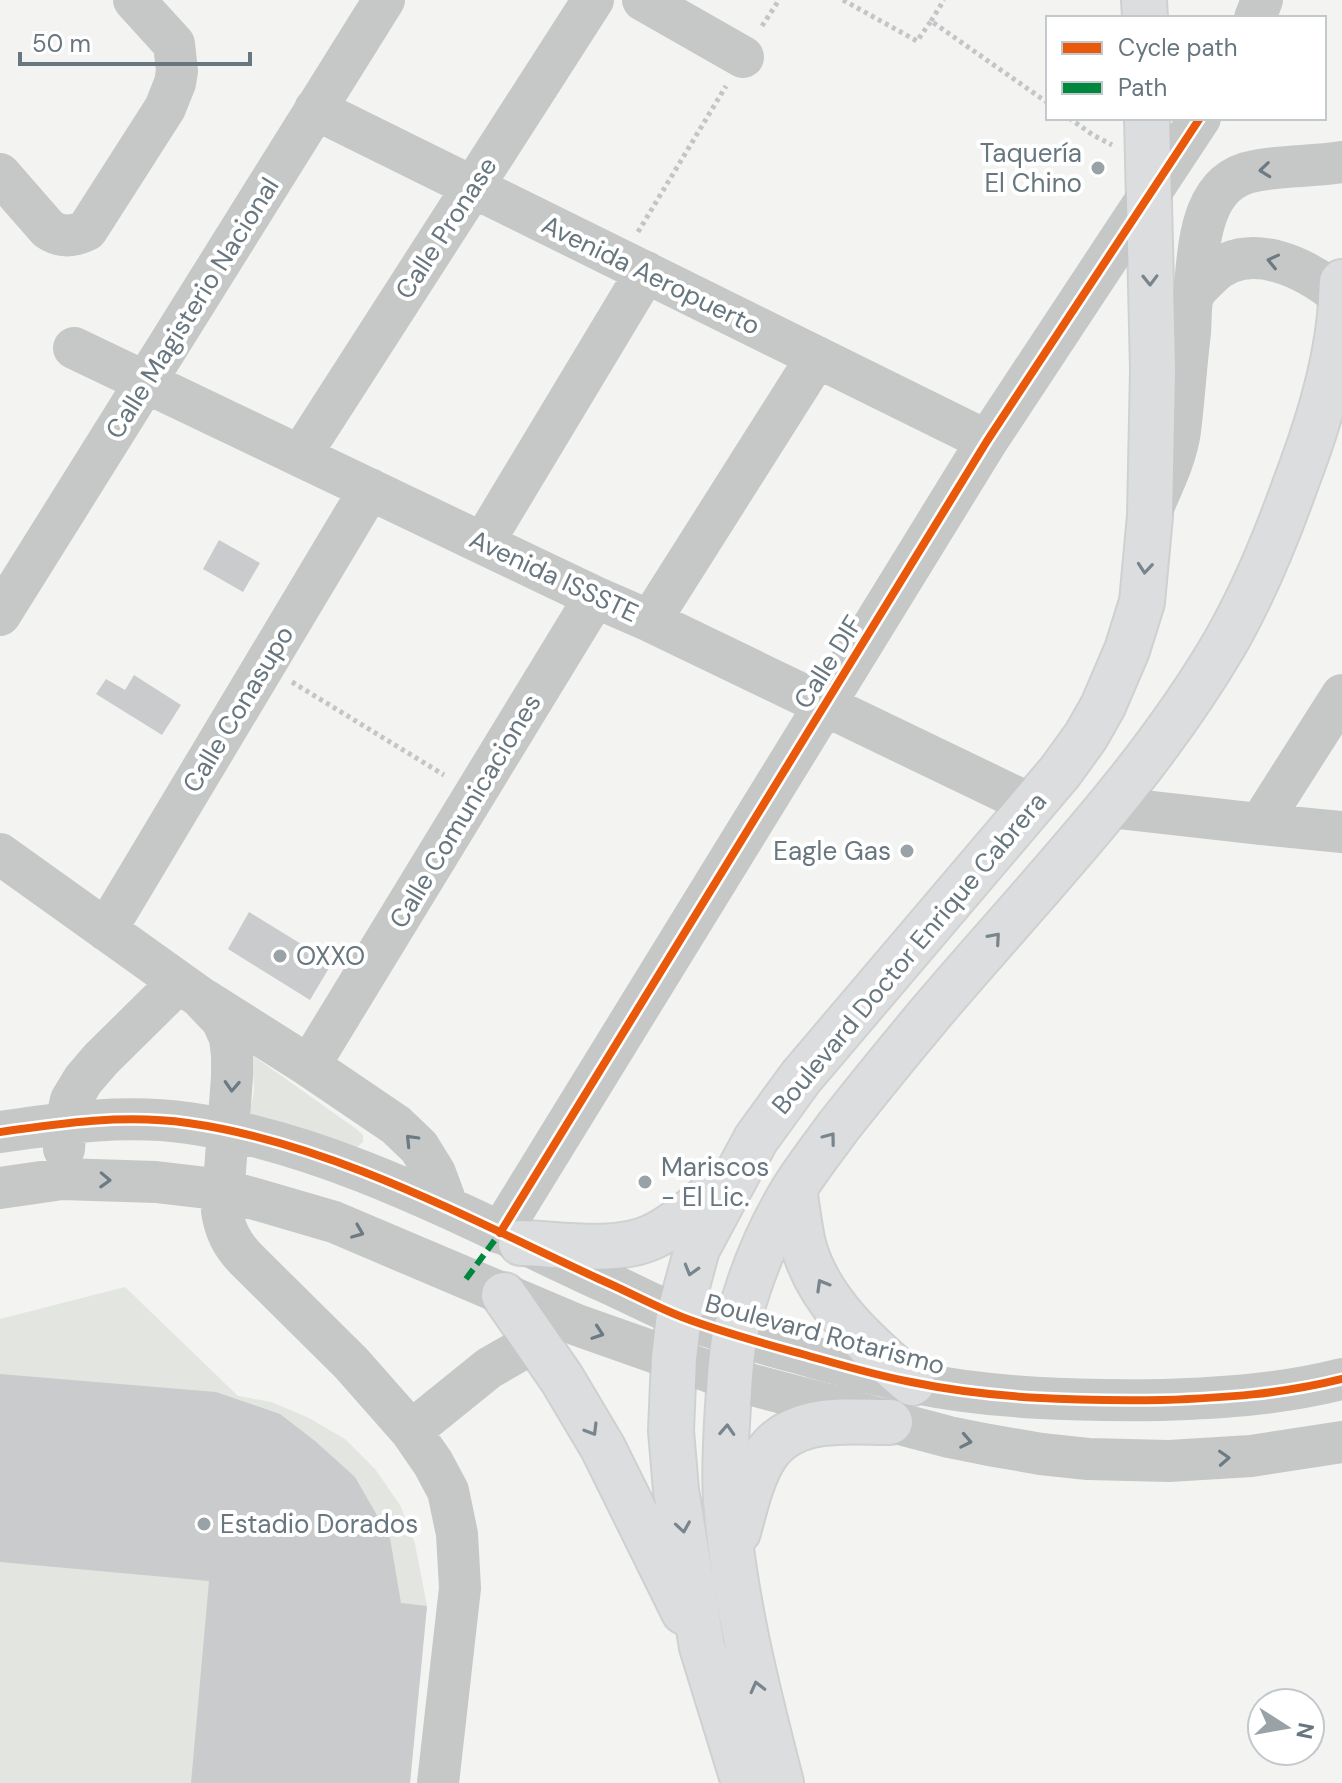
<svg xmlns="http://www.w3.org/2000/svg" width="1342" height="1783" viewBox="0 0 1342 1783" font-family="'DM Sans',sans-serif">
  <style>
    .green { fill: #e2e5e0 }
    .building { fill: #cacbcc }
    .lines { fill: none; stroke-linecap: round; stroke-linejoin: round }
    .major-casing { stroke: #cfd0d0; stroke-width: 48 }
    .path { stroke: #c4c5c6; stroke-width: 5; stroke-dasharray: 4 4; stroke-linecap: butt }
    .minor { stroke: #c6c8c8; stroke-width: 42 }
    .major { stroke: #dcddde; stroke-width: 44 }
    .quiet { stroke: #00873e; stroke-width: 6; stroke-dasharray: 12 6; stroke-linecap: butt }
    .cycleway-casing { stroke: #fff; stroke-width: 13 }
    .cycleway { stroke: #e8590c; stroke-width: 8 }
    .oneway { stroke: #6c7a83 }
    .oneway2 { stroke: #79858d }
    .poi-dot { fill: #98a2a7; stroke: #fff; stroke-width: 3 }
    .labels { text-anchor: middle; stroke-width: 8; stroke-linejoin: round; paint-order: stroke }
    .poi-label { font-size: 26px; fill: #67767f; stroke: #fff; text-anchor: start }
    .street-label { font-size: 26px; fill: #67767f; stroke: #fff }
  </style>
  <rect width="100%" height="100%" fill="#f3f3f2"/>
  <path class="green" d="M249 1053 355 1128 363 1135V1142L356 1148 253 1120 249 1110C258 1091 253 1072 249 1053Z
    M125 1287 238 1396 271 1402 307 1417 345 1439 375 1469 400 1505 415 1544 427 1606 410 1783H0V1319Z"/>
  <path class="building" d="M219 540 260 563 243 592 203 569Z
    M134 675 181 705 162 735 96 694 106 679 125 690Z
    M249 912 332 963 310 1000 228 949Z
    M0 1374 216 1392 280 1414 315 1441 355 1477 390 1538 401 1603 427 1606 410 1783H191L209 1581 0 1562Z"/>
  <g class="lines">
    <defs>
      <path id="major" d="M1144 0 1145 18
        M794 1189C797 1207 799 1226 803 1244 818 1302 868 1345 912 1383
        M521 1243C560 1244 615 1254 652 1237 678 1225 700 1203 722 1185
        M504 1295 562 1379 603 1448 684 1612
        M738 1532C745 1507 751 1478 765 1456 792 1414 847 1422 890 1422
        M744 1783 702 1647 676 1490 671 1431 674 1358 679 1315 697 1249 756 1139 801 1077 1060 772 1086 736 1103 706 1127 650 1142 602 1150 516 1153 369 1147 118
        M781 1783C757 1690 733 1596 726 1500 724 1469 726 1437 728 1406 730 1381 730 1355 736 1330 748 1281 767 1233 794 1189 807 1168 823 1148 838 1127 868 1089 898 1052 929 1015 1031 894 1145 780 1225 643 1253 594 1275 541 1294 488 1315 433 1334 375 1340 316 1341 305 1341 293 1342 282"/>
    </defs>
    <use href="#major" class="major-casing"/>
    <path class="path" d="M843 0 917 41 931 21 1048 103
      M931 21 944 0
      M762 26 779 0
      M1069 118 1093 135 1112 145
      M638 232 726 86
      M292 682 444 775"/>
    <path class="minor" d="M643 0 743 57
      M1255 18 1262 0
      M315 109 987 441
      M0 174 48 229C61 238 73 237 87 230L165 108 175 83 177 71 174 44 134 0
      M1194 295C1199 250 1198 181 1255 171 1283 165 1313 167 1342 162
      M74 348 595 597 650 621 1032 805
      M300 456 593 0
      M1151 512C1162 486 1176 459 1180 431 1184 398 1186 365 1190 333 1191 321 1190 306 1193 296 1196 289 1204 282 1209 277 1246 237 1307 268 1341 297L1342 294
      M483 543 646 272
      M0 615 384 0
      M650 621 817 357
      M1109 807 1260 824 1342 832
      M1260 824 1342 695
      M0 854 200 997 309 1066 396 1125 419 1147 435 1173 448 1208
      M106 930 370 489
      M200 997 222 1020 230 1038 232 1055V1077L222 1211C225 1231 232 1244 245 1258L351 1363 411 1431 433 1463 448 1491 457 1534 460 1588 438 1783
      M309 1066 595 597
      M0 1132C62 1123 125 1114 188 1123 331 1143 469 1219 599 1279 627 1291 654 1306 682 1317 721 1332 762 1343 802 1354 838 1364 874 1375 911 1382 993 1399 1078 1401 1162 1400 1224 1398 1282 1394 1342 1379
      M64 1149 66 1122 71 1100 83 1080 101 1059 179 982
      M0 1188 62 1179 156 1182 224 1190 334 1222 577 1325 730 1379 949 1437 989 1445 1041 1454 1088 1459 1169 1461 1251 1456 1342 1442
      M500 1233 987 441 1200 118
      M411 1431 489 1368 536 1341"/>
    <use href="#major" class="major"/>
    <path class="quiet" d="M466 1279 500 1233"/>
    <defs>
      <path id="cycleway" d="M0 1132C62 1123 125 1114 188 1123 331 1143 469 1219 599 1279 627 1291 654 1306 682 1317 721 1332 762 1343 802 1354 838 1364 874 1375 911 1382 993 1399 1078 1401 1162 1400 1224 1398 1282 1394 1342 1379
        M500 1233 987 441 1200 118"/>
    </defs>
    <use href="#cycleway" class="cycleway-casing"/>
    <use href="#cycleway" class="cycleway"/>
  </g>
  <defs><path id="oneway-chevron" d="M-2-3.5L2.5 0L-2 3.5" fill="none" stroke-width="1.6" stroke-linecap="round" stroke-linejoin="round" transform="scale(2)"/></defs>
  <g class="oneway">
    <use href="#oneway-chevron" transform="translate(1265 170) rotate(174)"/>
    <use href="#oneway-chevron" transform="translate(1273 261) rotate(-167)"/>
    <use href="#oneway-chevron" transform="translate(232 1086) rotate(93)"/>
    <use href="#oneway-chevron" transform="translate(411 1140) rotate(-134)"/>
    <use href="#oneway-chevron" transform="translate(105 1180) rotate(2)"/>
    <use href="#oneway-chevron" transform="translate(358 1232) rotate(22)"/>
    <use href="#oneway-chevron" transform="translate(598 1333) rotate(19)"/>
    <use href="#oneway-chevron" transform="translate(966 1441) rotate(11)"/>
    <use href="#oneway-chevron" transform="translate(1224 1458) rotate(-3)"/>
  </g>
  <g class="oneway2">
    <use href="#oneway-chevron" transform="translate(1150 280) rotate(89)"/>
    <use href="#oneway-chevron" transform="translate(1145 568) rotate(95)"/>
    <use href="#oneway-chevron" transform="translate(995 938) rotate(-49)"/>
    <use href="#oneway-chevron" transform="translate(830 1138) rotate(-53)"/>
    <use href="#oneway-chevron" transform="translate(691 1270) rotate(106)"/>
    <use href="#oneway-chevron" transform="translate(822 1285) rotate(-120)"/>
    <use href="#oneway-chevron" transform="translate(592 1430) rotate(59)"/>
    <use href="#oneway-chevron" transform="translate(727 1430) rotate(-87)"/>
    <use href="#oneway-chevron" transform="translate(683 1527) rotate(81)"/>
    <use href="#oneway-chevron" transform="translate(757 1687) rotate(-104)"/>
  </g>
  <g class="poi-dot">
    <circle cx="1098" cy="168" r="8"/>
    <circle cx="907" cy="851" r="8"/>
    <circle cx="280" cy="956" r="8"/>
    <circle cx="645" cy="1182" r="8"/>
    <circle cx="204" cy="1524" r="8"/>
  </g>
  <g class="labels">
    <g class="poi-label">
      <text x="1082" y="162" text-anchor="end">Taquería<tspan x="1082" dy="30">El Chino</tspan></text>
      <text x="891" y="860" text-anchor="end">Eagle Gas</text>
      <text x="296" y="965">OXXO</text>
      <text x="661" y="1176">Mariscos<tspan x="661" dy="30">- El Lic.</tspan></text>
      <text x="220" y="1533">Estadio Dorados</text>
    </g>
    <g class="street-label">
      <text transform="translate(446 228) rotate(-57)" y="9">Calle Pronase</text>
      <text transform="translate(651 275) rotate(26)" y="9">Avenida Aeropuerto</text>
      <text transform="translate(192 308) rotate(-58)" y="9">Calle Magisterio Nacional</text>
      <text transform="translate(554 576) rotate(25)" y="9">Avenida ISSSTE</text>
      <text transform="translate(828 662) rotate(-58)" y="9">Calle DIF</text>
      <text transform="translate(238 709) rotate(-59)" y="9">Calle Conasupo</text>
      <text transform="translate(465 811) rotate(-59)" y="9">Calle Comunicaciones</text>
      <text transform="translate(909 953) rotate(-50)" y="9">Boulevard Doctor Enrique Cabrera</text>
      <text transform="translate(825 1334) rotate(15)" y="9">Boulevard Rotarismo</text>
    </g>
  </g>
  <rect x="1046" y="16" width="280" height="104" fill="#ffffff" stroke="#c2c8cc" stroke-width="2"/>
  <rect x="1062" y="42" width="40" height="12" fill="#e8590c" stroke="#c2c8cc" stroke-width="2"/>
  <text x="1118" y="56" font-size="24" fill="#67767f">Cycle path</text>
  <rect x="1062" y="82" width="40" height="12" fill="#00873e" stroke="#c2c8cc" stroke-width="2"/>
  <text x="1118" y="96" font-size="24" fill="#67767f">Path</text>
  <g transform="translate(1286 1727) rotate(101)"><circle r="38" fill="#ffffff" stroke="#c2c8cc" stroke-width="2"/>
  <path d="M0-6L14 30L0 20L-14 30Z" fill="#98a2a7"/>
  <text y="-12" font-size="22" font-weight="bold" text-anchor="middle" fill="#67767f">N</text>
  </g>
  <path d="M20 52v12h230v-12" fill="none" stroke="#67767f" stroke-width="4"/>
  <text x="32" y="52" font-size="24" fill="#67767f" stroke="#ffffff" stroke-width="6" paint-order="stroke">50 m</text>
</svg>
